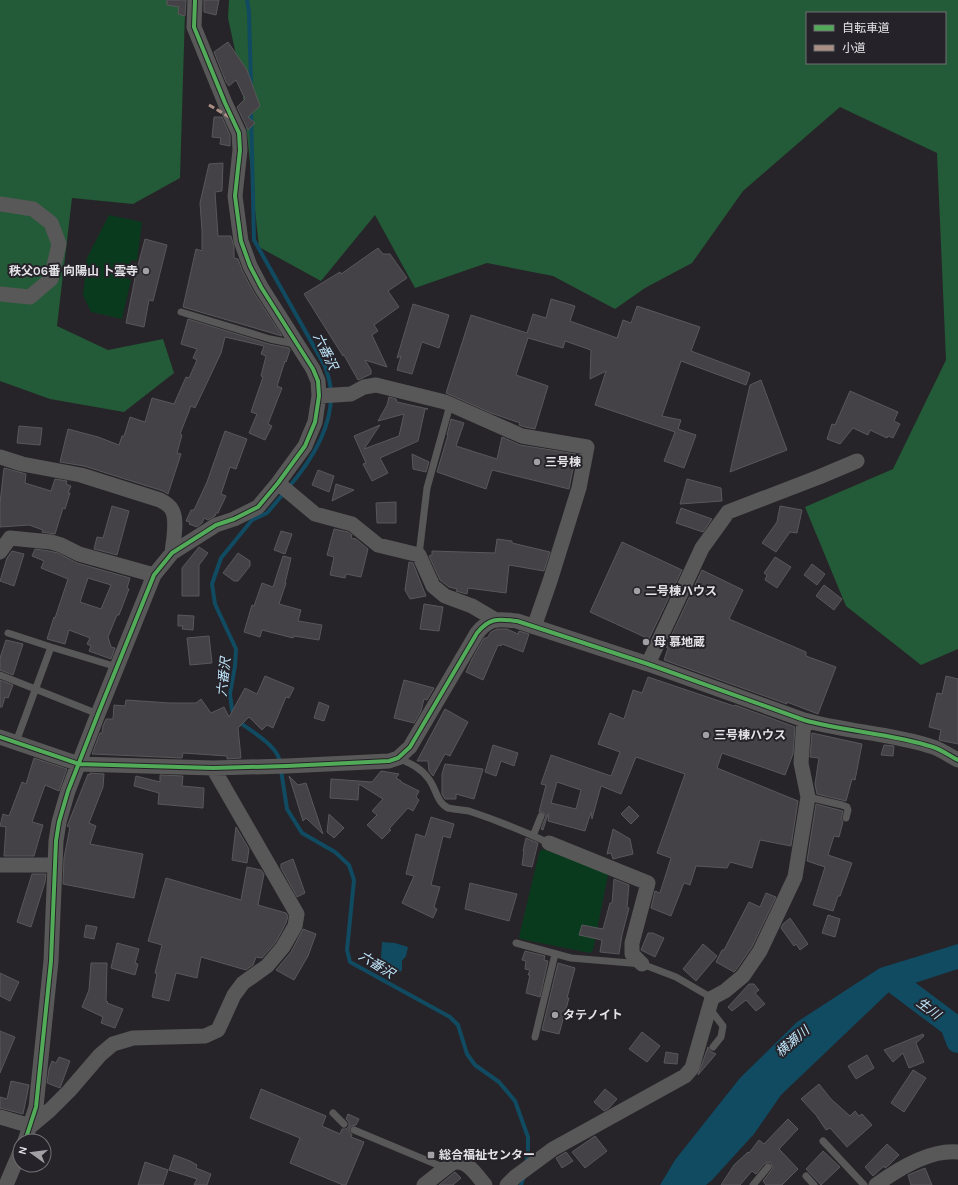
<svg xmlns="http://www.w3.org/2000/svg" width="958" height="1185" viewBox="0 0 958 1185" font-family="Karla,'Noto Sans JP',sans-serif">
  <style>
    .green { fill: #093a1e }
    .forest { fill: #235a37; fill-rule: evenodd }
    .water { fill: #104b62 }
    .lines { fill: none; stroke-linecap: round; stroke-linejoin: round }
    .stream { stroke: #104b62; stroke-width: 4 }
    .river { stroke: #104b62; stroke-width: 24 }
    .building { fill: #444246; stroke: #58575a; fill-rule: evenodd }
    .service { stroke: #595858; stroke-width: 7 }
    .minor { stroke: #595858; stroke-width: 15 }
    .quiet { stroke: #ac8f84; stroke-width: 3; stroke-dasharray: 6 3; stroke-linecap: butt }
    .cycleway-casing { stroke: #252329; stroke-width: 6 }
    .cycleway { stroke: #51ab58; stroke-width: 4 }
    .poi-dot { fill: #a2a0a4; stroke: #252329; stroke-width: 1.5 }
    .labels { text-anchor: middle; stroke-width: 4; stroke-linejoin: round; paint-order: stroke }
    .poi-label { font-size: 12px; font-weight: bold; fill: #e4e3e7; stroke: #252329; text-anchor: start }
    .water-label { font-size: 13px; font-style: italic; fill: #c0e7fb; stroke: #252329 }
  </style>
  <rect width="100%" height="100%" fill="#262428"/>
  <path class="green" d="M109 215 142 222 137 261 131 260 126 278 131 280 122 319 91 312 83 295 87 258Z
    M542 849 605 871 608 875 593 950 590 953 521 939 519 937 539 853Z"/>
  <path class="forest" d="M0 0H181L185 12 180 178 133 204 72 198 57 326 108 350 163 339 174 373 124 412 50 399 0 381Z
    M229 0H958V649L921 665 846 606 805 507 893 469 946 360 937 153 840 107 743 191 692 263 645 288 615 309 553 276 487 263 415 288 375 215 321 281 259 247 241 78 228 18ZM807 13H945V63H807Z"/>
  <path class="water" d="M382 942 395 943 408 947 406 956 402 961V970L400 972 389 969 381 958Z
    M958 944V969L890 991 781 1095 754 1134 712 1180 706 1185H660L675 1160 740 1078 797 1022 880 968Z"/>
  <g class="lines">
    <path class="stream" d="M247 0 249 12 251 84
      M251 109 254 240 325 366C327 372 329 378 330 384 336 422 312 460 288 488
      M235 715 232 710 230 694 235 666 236 649 215 604 212 584 221 558 252 520 267 513 284 493
      M239 721 242 724C254 733 279 747 280 763
      M281 770 287 809 302 833 335 852 349 865 354 880 347 950 350 962 450 1017 458 1025 467 1054 475 1065 499 1082 515 1101 528 1137V1155L526 1163
      M521 1185 524 1176"/>
    <path class="river" d="M892 980 952 1025 958 1041"/>
  </g>
  <path class="building" d="M167 0H186L185 16 178 14 179 7 167 5Z
    M204 0H219L216 15 204 12Z
    M228 42 247 70 260 106 248 117 255 123 248 130 237 107 245 99 236 80 229 86 226 82 214 52Z
    M214 117H222L230 135V146L220 144 221 138 212 137Z
    M223 163 222 191 215 192 218 236H231L234 247V258L238 259 242 270 253 291 282 336 183 307 196 249 202 251V231L200 203 209 164Z
    M145 239 167 245 153 301 149 300 144 327 126 323 135 278 131 276 134 264 138 265Z
    M378 248 383 254H390L407 278 388 291 399 307 374 325 378 331 372 335 387 367 365 360 371 370V374L358 380 344 355 343 356 304 294 340 272 341 274Z
    M551 299 575 306 570 321 617 338 623 320 631 323 637 306 700 327 691 351 750 373 746 385 681 361 662 416 681 420 678 429 696 435 684 468 664 461 675 432 595 405 606 371 590 379 591 350 565 341 563 348 528 338 516 375 548 386 535 429 525 427 519 425 520 423 491 413 446 393 471 315 527 333 533 314 546 318Z
    M413 304 449 315 439 348 422 342 412 374 397 370 401 356 397 358Z
    M188 319 269 344 289 348 290 350 286 362 285 361 277 386 282 388 268 424 272 426 265 440 249 433 257 414 251 412 263 377 261 376 266 356 261 354 264 346 225 337 221 353 195 408 191 406 180 434 182 435 177 453 181 454 168 494 163 491 84 466 60 462 68 429 98 437 119 445 122 436H124L130 417 145 422 152 398 174 404 186 377 189 378 197 360 193 358 197 349 181 344Z
    M761 380 787 450 730 472 750 385Z
    M850 391 898 412 894 421 900 424 893 438 888 436 887 438 870 430 868 435 853 428 840 444 827 439 832 424 835 425Z
    M389 397 396 399 397 402 428 409H425L418 441 380 458 388 473 372 481 363 464 366 463 354 436 380 425 364 449 399 436 404 414 378 421 387 405Z
    M451 419 464 423 456 446 497 459 502 437 520 445 576 454 569 489 492 470 486 489 437 472 448 435H447Z
    M19 426 42 428 40 445 17 443Z
    M225 431 247 439 236 469 230 467 221 494 226 496 218 513H216L215 516 208 520 204 518 202 523 197 527 189 524 190 522 186 521 191 510H194L207 482Z
    M412 454 429 462 426 472 413 469Z
    M4 468 26 474 25 483 51 491 55 479 67 481 66 484 71 486 68 493H70L65 509 63 508 55 534 42 532 43 530 29 525 0 527V503Z
    M318 470 334 476 329 492 312 485Z
    M687 479 721 488 722 501 680 504Z
    M336 484 354 490 332 501Z
    M396 502V523H377L376 503Z
    M112 506 129 511 117 555 94 549 97 537 103 538Z
    M780 506 802 510 797 533 790 532 776 552 762 543 777 522Z
    M681 508 712 519 703 532 676 523Z
    M334 529 348 532 352 535 351 538 356 539 368 549 361 577 346 574 345 578 330 575 334 557 327 555Z
    M281 531 292 534 285 554 274 550Z
    M497 539 512 541V543L550 552 544 571 509 565 506 593 468 588 467 594 456 591 457 589 449 587 440 580 429 556 432 555V551L495 553Z
    M622 542 682 570 649 639 590 612Z
    M199 547 208 553 199 565V596H182V568Z
    M35 549 49 551 58 553 77 563 130 578 127 588 129 589 119 615H117L108 637 111 647 115 648 111 659 89 651 91 646 87 644 90 638 69 630 65 644 47 639 54 617 55 618 68 579 41 568 44 561 32 556ZM88 578 111 585 101 609 80 602Z
    M12 551 24 554 14 586 0 581 7 558Z
    M238 553 250 561V566L238 581H234L223 573Z
    M283 556 291 558 285 583H286L279 604 301 610 298 621 322 625 319 640 294 636 293 638 262 630 260 637 244 632 252 605 254 606 262 583 273 587Z
    M775 557 791 567 777 588 765 580 767 575 764 573Z
    M409 562 413 563 426 596 410 599 405 590Z
    M812 564 825 574 817 585 804 575Z
    M702 570 743 590 729 619 806 652V656L836 667 818 714 787 702V704L664 660 668 648 666 647Z
    M824 585 842 599 834 610 816 596Z
    M424 604 443 607 439 631 420 629Z
    M178 615 194 616 193 630 182 629 183 626H178Z
    M497 629H507L518 634 519 631 529 634 523 652 502 644 501 646 498 645 483 680 466 672 472 659 484 638H487L491 632Z
    M209 636 212 663 190 665 187 638Z
    M6 640 23 644 13 675 0 670V658Z
    M265 676 294 688 289 698 286 697 273 728 267 725 262 730 249 717 238 728 241 758 227 759V756L183 753 182 758 92 754 100 733H102L103 726 106 719H113L114 705 125 706 126 700 170 703H196L201 699 211 713 224 707 229 717 245 688 257 694Z
    M946 676 958 679V744L939 740 941 730 929 727 937 693 942 694Z
    M648 677 734 706 735 705 795 727 793 754 785 775 722 753 717 768 798 801 791 846 760 840 752 868 730 862 727 868 696 866 690 885 684 883 671 916 651 908 655 891 660 893 671 858 657 853 685 774 636 757 621 794 601 786 592 819 591 812 585 831 548 821 549 814H548L543 830 541 829 546 816 543 812H539L546 785 541 784 551 755 611 776 620 752 598 744 610 713 624 719 633 690 642 693ZM557 782 581 790 576 809 551 803Z
    M0 680 13 685 8 698 5 697 2 707H0Z
    M404 680 434 688 427 700 424 699 421 711 414 723 394 718Z
    M319 702 329 706 324 721 314 718Z
    M445 709 468 722 450 756 445 754 433 776 429 771 428 761H417Z
    M812 733 862 744 855 780 852 779 846 801 817 794 815 784 819 758 810 757Z
    M493 745 518 753 514 766 501 761 496 776 485 772Z
    M884 745 894 746 893 756 881 755Z
    M34 758 67 769 59 791 45 785 32 822 43 825 34 856H4L6 827 0 826 3 814 9 816 22 782 26 784Z
    M445 764 483 769 474 799 456 794V799H445L442 794V774Z
    M381 771 399 774 396 778 401 781V782L419 791 416 797 419 800 413 811 408 808 389 829 391 830 382 839 367 825 377 815 372 811 383 799 359 784 358 800 330 798 331 779 372 782Z
    M90 773 104 774 103 787 89 823 96 826 90 844 143 854 134 898 63 884 64 858 70 827 67 826 68 824 88 774 90 775Z
    M160 775 183 776 182 786 204 788 203 808 158 804 159 793 134 786 136 776 160 782Z
    M289 776 298 785 306 783 323 834 306 818 303 821Z
    M816 804 843 811 841 819 843 822 839 837 834 836 828 855 852 863 840 896H838L833 911 813 905 825 867 807 861Z
    M629 806 639 816 631 824 621 814Z
    M329 814 344 828 334 838 327 832Z
    M431 817 454 824 450 838 443 836 431 885 440 887 434 907 437 909 433 918 402 903 414 876 406 874 416 834 425 837Z
    M236 827 249 849 247 863 232 860Z
    M613 829 630 839 633 854 613 859 611 853 607 854Z
    M526 838 538 843 532 867 522 865 524 851H523Z
    M293 859 305 893 297 897 281 868V864Z
    M247 867 261 870 264 874 258 905 286 913 288 916 286 923 276 942 262 958 256 957 253 965 246 970 201 957 197 978 176 973 169 1001 152 997 157 974 155 973 162 945 148 941 166 878 241 900Z
    M32 874H46L45 882 31 927 17 922Z
    M614 879 629 885 627 907 629 908 622 935 619 954 600 952 602 940 579 935 582 925 603 929 610 903H612Z
    M470 883 517 894 509 921 465 909Z
    M766 893 776 897 752 947 736 970 734 972 716 962 722 950H724L749 902 760 907Z
    M828 915 840 919 835 937 822 933Z
    M790 918 808 944 800 950 796 944 794 946 781 928 783 924Z
    M86 925 97 927 94 939 84 937Z
    M303 929 316 934 308 956 294 980 276 970 291 952Z
    M648 933H653L664 938 655 957 641 950Z
    M117 943 139 949 135 963 138 964 135 975 111 968Z
    M703 944 717 956 696 981 683 969Z
    M525 951 545 956 544 960 548 961 540 997 526 993 530 975H528L530 970 525 969 526 961 522 960Z
    M91 963H107L106 1001 108 1002 107 1003 123 1009 115 1028 101 1023 103 1017 82 1007 89 990Z
    M558 963 575 968 567 998H569L559 1034 542 1030Z
    M0 973 19 982 10 1001 0 996Z
    M749 984H754L759 990 755 993 765 1004 756 1011 746 1000 732 1011 728 1007Z
    M0 1031 15 1037 0 1073Z
    M642 1032 660 1046 647 1062 629 1049Z
    M923 1034 924 1036 916 1043 924 1062 909 1068 903 1053 893 1062 884 1050Z
    M708 1047 710 1051 716 1054 698 1075Z
    M666 1052 678 1054 677 1064 664 1063Z
    M867 1055 874 1068 856 1079 848 1066Z
    M59 1057 70 1061 60 1088 47 1083 49 1069 52 1061 56 1063Z
    M913 1070 926 1078 904 1112 891 1103Z
    M11 1081 29 1085 23 1114 0 1108V1097L7 1099Z
    M819 1084 831 1099 850 1116 855 1111 859 1116 862 1114 872 1125 847 1147 830 1128 826 1130 816 1115 801 1099Z
    M261 1089 326 1116 322 1126 340 1134 342 1129H346L349 1126V1122L346 1119 348 1114 359 1119 356 1125 351 1126 349 1131 352 1135 351 1137 364 1142 346 1185H343L290 1163 300 1138 250 1118Z
    M605 1089 617 1099 609 1108 604 1111 594 1102Z
    M788 1119 798 1129 779 1149 798 1169 782 1185H766L763 1181 773 1168 771 1163 768 1162 764 1164 756 1174 752 1171 740 1185H721L734 1165 748 1152 749 1153 759 1140 764 1144Z
    M595 1136 607 1151 585 1168 572 1152Z
    M887 1144 899 1155 889 1165 885 1168 884 1166 873 1176 865 1167Z
    M823 1151 840 1167 821 1185 806 1169Z
    M566 1152 573 1161 562 1168 556 1158Z
    M174 1155 190 1161 197 1165 196 1168 211 1174 207 1185H194L197 1179 169 1170Z
    M145 1162 168 1170 163 1185H138Z
    M925 1168 932 1185H911L908 1175Z
    M455 1172 461 1178 453 1185H439Z"/>
  <g class="lines">
    <path class="service" d="M181 312 270 339 295 344
      M419 555 427 488 450 405
      M8 633 51 647
      M0 675 98 714
      M16 742 51 647 117 667
      M398 758C409 763 420 767 428 778 436 787 436 802 448 808 452 809 463 810 469 811 496 820 523 831 549 843
      M808 797 842 805 847 807 848 810 846 818
      M533 836 541 816
      M516 943 571 958 642 964 676 977 712 998
      M709 1010 713 1013 723 1026 721 1037 713 1047
      M535 1037 555 954
      M333 1113 344 1124
      M354 1130 445 1168
      M823 1141 864 1185
      M806 1176 814 1185
      M753 1185 768 1167"/>
    <path class="minor" d="M0 204 33 209 51 223 59 244 51 279 30 297 0 294
      M319 396 351 394 364 387 376 385 445 402 522 436 587 447 579 488 550 581 534 627
      M0 457 22 464 81 475 160 500C164 502 170 506 172 510 178 521 173 541 172 553
      M278 483 315 514 352 524 378 545 419 555 433 586 445 596 472 606 494 619
      M0 552 10 538 51 542 61 545 79 554 154 575
      M648 664 702 548 728 512 819 477 857 461
      M0 737 79 764 213 768 287 766 389 761 398 758 410 747 477 633C490 617 498 619 517 621L648 664 804 720C846 732 891 733 933 747 942 750 950 756 958 760
      M549 843 648 883 632 943V954L642 964
      M0 865H54
      M0 1117 31 1126
      M31 1126 50 1110 69 1091 100 1055 113 1044 133 1038 205 1036 218 1030 234 995 243 983 267 966 283 947 295 926 297 914 213 768
      M25 1141 36 1107 51 961 56 841 59 822 68 791 98 714 154 575 172 553 216 525 234 519 258 507 278 483 305 446 315 422 319 396 318 381 313 369 261 287 250 266 241 241 235 196 240 150 239 133 225 103 194 27 195 0
      M6 1185 20 1152
      M424 1185 452 1163C466 1157 477 1176 485 1185
      M507 1185 515 1177 553 1149 685 1076 692 1068 712 998 725 991 743 976 760 951 795 877 808 797 801 763 804 720
      M876 1185C898 1169 930 1149 958 1152"/>
    <path class="quiet" d="M209 105 231 118"/>
    <defs>
      <path id="cycleway" d="M0 737 79 764 213 768 287 766 389 761 398 758 410 747 477 633C490 617 498 619 517 621L648 664 804 720C846 732 891 733 933 747 942 750 950 756 958 760
        M25 1141 36 1107 51 961 56 841 59 822 68 791 98 714 154 575 172 553 216 525 234 519 258 507 278 483 305 446 315 422 319 396 318 381 313 369 261 287 250 266 241 241 235 196 240 150 239 133 225 103 194 27 195 0"/>
    </defs>
    <use href="#cycleway" class="cycleway-casing"/>
    <use href="#cycleway" class="cycleway"/>
  </g>
  <g class="poi-dot">
    <circle cx="146" cy="271" r="4"/>
    <circle cx="537" cy="462" r="4"/>
    <circle cx="637" cy="591" r="4"/>
    <circle cx="646" cy="642" r="4"/>
    <circle cx="706" cy="735" r="4"/>
    <circle cx="555" cy="1015" r="4"/>
    <rect x="427" y="1151" width="8" height="8" rx="2"/>
  </g>
  <g class="labels">
    <g class="poi-label">
      <text x="138" y="275" text-anchor="end">秩父06番 向陽山 卜雲寺</text>
      <text x="545" y="466">三号棟</text>
      <text x="645" y="595">二号棟ハウス</text>
      <text x="654" y="646">母 慕地蔵</text>
      <text x="714" y="739">三号棟ハウス</text>
      <text x="563" y="1019">タテノイト</text>
      <text x="439" y="1159">総合福祉センター</text>
    </g>
    <g class="water-label">
      <text transform="translate(326 351) rotate(64)" y="5">六番沢</text>
      <text transform="translate(223 677) rotate(-84)" y="5">六番沢</text>
      <text transform="translate(377 964) rotate(32)" y="5">六番沢</text>
      <text transform="translate(929 1008) rotate(37)" y="5">生川</text>
      <text transform="translate(792 1041) rotate(-41)" y="5">横瀬川</text>
    </g>
  </g>
  <rect x="806" y="12" width="140" height="52" fill="#252329" stroke="#717075"/>
  <rect x="814" y="25" width="20" height="6" fill="#51ab58" stroke="#717075"/>
  <text x="842" y="32" font-size="12" fill="#e4e3e7">自転車道</text>
  <rect x="814" y="45" width="20" height="6" fill="#ac8f84" stroke="#717075"/>
  <text x="842" y="52" font-size="12" fill="#e4e3e7">小道</text>
  <g transform="translate(32 1153) rotate(284)"><circle r="19" fill="#252329" stroke="#717075"/>
  <path d="M0-3L7 15L0 10L-7 15Z" fill="#a2a0a4"/>
  <text y="-6" font-size="11" font-weight="bold" text-anchor="middle" fill="#e4e3e7">N</text>
  </g>
</svg>
